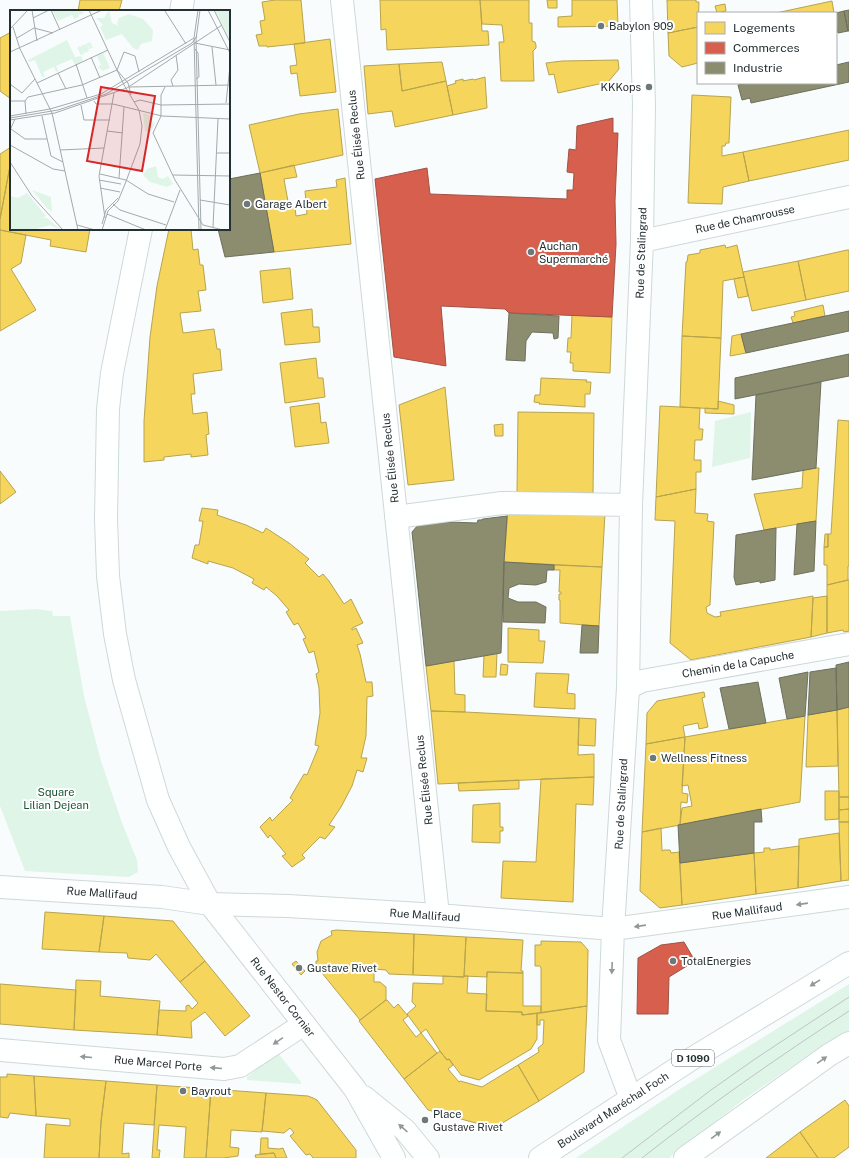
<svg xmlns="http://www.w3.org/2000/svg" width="849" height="1158" viewBox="0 0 849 1158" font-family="'Public Sans',sans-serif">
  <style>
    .green { fill: #dff5e8 }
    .homes { fill: #f6d55c; stroke: #b7a44f }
    .shops { fill: #d6604d; stroke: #a15245 }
    .industry { fill: #8c8c6e; stroke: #6d705c }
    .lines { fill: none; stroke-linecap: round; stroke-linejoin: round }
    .street-casing { stroke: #cfd8d9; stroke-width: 24 }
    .secondary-casing { stroke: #cfd8d9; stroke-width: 24 }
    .primary-casing { stroke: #cfd8d9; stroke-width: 24 }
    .street { stroke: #feffff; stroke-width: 22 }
    .secondary { stroke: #feffff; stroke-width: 22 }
    .primary { stroke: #feffff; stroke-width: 22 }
    .tram { stroke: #c1c3c3; stroke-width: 1 }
    .oneway { fill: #919898 }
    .poi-dot { fill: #6e7779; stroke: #fff; stroke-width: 1.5 }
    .labels { text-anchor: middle; stroke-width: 4; stroke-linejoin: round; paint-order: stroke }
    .shield { fill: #fff; stroke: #666e70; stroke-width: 1 }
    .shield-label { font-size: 10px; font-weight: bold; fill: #243032 }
    .poi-label { font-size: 11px; fill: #243032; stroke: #fff; text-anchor: start }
    .street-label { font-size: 11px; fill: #243032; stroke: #fff }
    .park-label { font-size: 11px; fill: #175633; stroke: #fff }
    .inset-road { fill: none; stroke: #a3aaac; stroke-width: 1 }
    .view { fill: #d62828; fill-opacity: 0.15; stroke: #d62828; stroke-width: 2 }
    .inset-edge { fill: none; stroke: #243032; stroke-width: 2 }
  </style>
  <rect width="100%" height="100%" fill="#f8fcfd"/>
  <path class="green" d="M751 412 750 458 712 467 715 421Z
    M36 609 52 611 53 616H70L84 696 101 761 121 820 137 860 138 872 129 877 25 871 0 806V611Z
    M849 984V1030L820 1047 743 1100 669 1158H576L683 1087Z
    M278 1053 301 1082V1084L247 1080V1077Z"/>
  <path class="homes" d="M80 0H122L119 11H78Z
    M275 0H301L305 43 267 47V46H259L256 35 262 34 260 21 265 20 262 2Z
    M380 0H480L482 31H488L489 45 387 50 386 29 381 30Z
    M480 0H529V23H532V41L535 42 536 45V48L533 51 534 81H501L499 42H504L502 25 482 24Z
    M547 0H557V8H548Z
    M572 0H617L618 26 558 27V17L572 16Z
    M667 0H696V2H699L698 27 668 33Z
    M832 1 834 13H776Z
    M725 4 726 11 717 13 715 6Z
    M698 27V63L682 67 669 56 668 33Z
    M11 32V99L0 91V38Z
    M330 39 336 92 300 96 297 73 291 74 290 66 297 65 294 44Z
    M618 60 619 69 608 82 558 93 554 74 549 75 546 63 562 61Z
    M442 62 446 81 402 91 399 64Z
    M399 64 402 91 446 81 453 115 395 127 392 111 368 114 364 66Z
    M485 77 487 108 453 115 447 86 456 83 455 81 463 79V81L473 79 474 80Z
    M692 95 731 97 729 143H726L725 146H722V156L743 152 749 181 723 187 722 204 688 203Z
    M338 109 343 155 260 173 249 125 299 114Z
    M849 130V160L749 181 743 152Z
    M11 147V166H10L0 219V154Z
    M294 165 297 177 284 179 289 207H295L296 216 307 214 305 191 337 187 336 180 345 178 351 244 274 252 260 173Z
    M10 166H11V229H90L86 252 50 246 51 240 0 230V219Z
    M169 229H191L193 250 198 249 200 265H203L206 290 198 291 201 311 180 313 183 333 214 329 217 349H220L222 370 193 374 195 394H191L193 414 207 412 209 434 206 435 208 455 191 457V454L164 457V460L144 462V421L150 337 157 286Z
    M0 230 26 235 21 263 11 269 36 310 0 331Z
    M725 245 726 248 737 245 744 277 723 281 721 338 682 336 686 262H687L688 255 700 253V250Z
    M847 250H849V291L806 300 798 261Z
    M798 261 806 300 752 311 743 272Z
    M290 268 293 299 263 303 260 271Z
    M744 277 748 296 738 298 734 279Z
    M823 305 825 316 793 323 791 317 795 316 794 312Z
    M312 309 313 327H319L320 342 285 345 281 313Z
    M572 315 612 317 610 373 573 371V363H570L571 352H567L568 338H571Z
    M741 334 746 353 730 356 732 336Z
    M682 336 721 338 718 409 680 407Z
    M316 358 318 378H323L325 397 285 403 280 363Z
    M541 378 587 380 586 382H591L590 394H585V407L539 404 540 403 534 402 535 395H540Z
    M445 387 454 480 408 485 399 405Z
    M718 401 734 405V414L705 413V408L718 409Z
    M319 403 321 423 326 422 329 443 295 447 290 407Z
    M660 406 700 408 699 429H703L702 440H695L694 460H701V472H696V489L656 497Z
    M518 412 594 413 593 493 517 492Z
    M838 420 849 421V566H848V580L827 585V565H824V547H828V534H831Z
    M503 424V436H495L494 425Z
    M816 468H819L816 521 764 530 754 494 802 488 803 470Z
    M0 471 16 492 0 504Z
    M696 489 695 513 708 514 707 521 714 522 710 605 706 607 707 613 715 617 721 616 720 612 813 596 811 637 691 660 670 643 675 521 655 520 656 497Z
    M202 508 218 510 217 515 246 525 263 533 266 528 289 543 309 559 305 563 319 577 323 574 329 581 344 604 351 599 363 623 352 628V630L356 628 363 643 357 645 360 654 366 682H372L373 696 367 697 366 736 361 758H367L363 772 357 770 352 786 341 807 329 825 335 827 325 839 320 837 302 855 305 858 292 867 282 856 286 854 270 835 268 838 260 827 270 817 272 821 293 800 290 798 304 774 307 775 319 746 315 745 320 713 319 688 316 674 319 672 314 651 309 653 303 639 306 638 298 623 294 625 286 612 289 610 277 596 266 587 264 590 252 583 254 579 233 568 208 561V564L192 558 195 545H199L203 521H199Z
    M508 510 605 513 602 567 504 562Z
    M825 534H828V547H824Z
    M554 565 602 567 599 626 560 623V600H559V594H561V592H559L560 570H554Z
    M848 580H849V631L844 632 843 630 827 633V585Z
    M827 596V633L811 637 813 598Z
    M508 628 539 630V641H545L543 663 508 662Z
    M497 653 496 677H483L484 655Z
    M454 661 455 694 465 695V712L431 711 426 666Z
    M501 664 508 665 507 675H500Z
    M536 673 569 674 567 693 575 694V709L534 707Z
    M704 692 705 697 702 698 708 727 699 729 698 723 683 726 685 737 646 744 647 713 657 701Z
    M849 707V797H839L837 710Z
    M837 710 838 766 806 767 808 715Z
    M431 711 465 712 579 718 578 755 594 754V777L438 784Z
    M805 716 800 802 680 825 682 808 692 806 688 785 682 786 685 737Z
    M579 718 596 719 595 746 578 745Z
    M685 737 682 793 688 794 687 803 681 802 680 825 642 832 646 744Z
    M594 777 593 805 576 804 573 902 501 898 503 861 536 862 541 779Z
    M519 780V789L459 791 458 783Z
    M825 791H839V819L825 820Z
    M839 797H849V809L839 810Z
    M500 803V827H503V831H500V843L472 842 473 805Z
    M849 809V822H839V810Z
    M839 822H849V880L841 881Z
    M661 828 662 851 664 850H670L671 853 679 852 682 905 660 908 640 891 642 832Z
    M839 833 841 881 798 888 799 839Z
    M799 846 798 888 756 894 754 853 764 852V848H770V850Z
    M754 853 756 894 682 905 680 863Z
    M45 912 104 916 99 952 42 949Z
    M104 916 173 921 205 961 180 982 156 954 150 960 128 958 127 953 99 952Z
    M336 930 414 934 413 975 389 974 386 970 374 969V982H380L386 987V1000L360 1020 318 968 316 964V961H318L317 952 321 941 332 935 331 931Z
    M414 934 466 937 464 977 413 975Z
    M466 937 523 940 521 971H523V973L487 972V977L464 976Z
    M541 941 581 942 588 950 587 1006 541 1013V968L540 966H535V945H541Z
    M205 961 250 1016 225 1036 205 1012 191 1022 192 1038 157 1035 159 1010 186 1011V1006L189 1005 192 1009 198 1003 180 982Z
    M296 961 305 971 301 975 292 964Z
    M487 972 523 973V1006H541V1013L522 1015V1012L486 1011Z
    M443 976 464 977V976H468L467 993 487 994 486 1011 522 1012V1015L537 1013V1039L531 1049 479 1080 461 1075 449 1059 447 1060 440 1051 426 1029 421 1033 407 1014 416 1006 412 1002 413 983 443 984Z
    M76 980 101 981 100 996 160 1001 157 1035 74 1030Z
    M0 984 76 990 74 1030 0 1024Z
    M386 1000H387L394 1008 398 1004 408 1016 403 1020 416 1037 421 1033 437 1053 404 1079 359 1021Z
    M587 1006 584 1072 539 1101 518 1065 539 1052 538 1048 543 1044 544 1020H540V1025H537V1013Z
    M440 1051 447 1060 449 1059 453 1065 448 1069 459 1082 460 1081 482 1087 518 1065 539 1101 494 1128 428 1110 404 1079Z
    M7 1074 34 1076 36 1116 10 1113 8 1118 0 1117V1077H7Z
    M34 1076 106 1081 101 1122 99 1158H44L46 1124 70 1126V1119L36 1116Z
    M106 1081 157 1085 154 1125 124 1123 122 1154 129 1153V1158H99L101 1122Z
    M157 1085 211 1089 206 1158H184L186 1127 159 1125 157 1150H160L159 1158H152Z
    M211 1089 266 1093 262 1132 231 1130 230 1147 239 1148 238 1156 223 1158H206Z
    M266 1093 308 1096 313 1098 317 1100 356 1150V1158H313L310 1154 306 1155 290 1136 294 1133 290 1128 284 1133 262 1131Z
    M845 1100 849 1106V1147L834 1158H818L800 1132Z
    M800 1132 818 1158H766Z
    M261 1138H268V1148L279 1149 283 1148 287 1158H276L274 1153 260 1154Z
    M274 1153 276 1158H256L255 1155Z"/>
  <path class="shops" d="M613 118V133H618L615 201 616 244 612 317 509 313 505 309 441 306 446 366 394 357 375 179 427 168 430 194 567 199V190H573L574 173 567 172 569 149 576 150 577 126Z
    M684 942 695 961 669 977 668 1014H637L638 958 661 945Z"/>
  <path class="industry" d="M849 10V31H848L844 11Z
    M844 11 848 31 838 33 836 24V13Z
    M849 62V82L751 103 750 98 742 100 738 85 749 83H836V65Z
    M260 173 274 252 225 257 218 229H229V179Z
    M849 311V331L746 353 741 334Z
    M509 313 559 316 558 338 554 339 553 333 532 332 526 341 525 361 506 360Z
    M849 354V376L735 399V378Z
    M821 382 816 468 752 480 756 395Z
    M507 516 504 562 501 653 426 666 412 532 418 525 448 522 477 523 478 520H481L483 519Z
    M816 521 814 571 794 575 797 524Z
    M776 528 775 580 760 583V581L736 585 734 577 736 535Z
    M504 562 554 565V570H547L546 582 536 585 519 584 509 588 508 598 518 602H536L546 607 545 623 503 622Z
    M582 625 599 626 598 653H580Z
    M849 662V707L837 710 836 665Z
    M836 668 837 710 808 715 810 672Z
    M808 672 805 716 787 719 779 678Z
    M758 682 766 723 729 729 720 688Z
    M761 809 762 822H754V853L680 863 678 825Z"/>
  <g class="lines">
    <defs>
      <path id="street" d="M342 0 438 915
        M642 241 849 197
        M396 517 502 503 631 505
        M628 688 642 681 849 644
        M0 887 162 897 210 904 288 906 438 915 613 929 849 897
        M0 1050 224 1069 240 1066 304 1024
        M631 1099 609 1040 613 929 628 688 631 505 642 241 644 105 641 0"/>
      <path id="secondary" d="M181 11 183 0
        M141 229 112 373 108 409 106 519 108 576 115 634 124 680 158 800 179 847 210 904 355 1089 394 1158
        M364 1097 405 1130 428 1158"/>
      <path id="primary" d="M540 1158 693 1058 849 963
        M685 1158 829 1055 849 1043"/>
    </defs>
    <use href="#street" class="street-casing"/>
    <use href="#secondary" class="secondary-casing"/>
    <use href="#primary" class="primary-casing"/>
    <use href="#street" class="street"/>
    <use href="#secondary" class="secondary"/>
    <use href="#primary" class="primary"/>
    <path class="tram" d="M622 1158 711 1090 755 1059 849 997
      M642 1158C708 1106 778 1057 849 1011"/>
  </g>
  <defs><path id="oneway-solid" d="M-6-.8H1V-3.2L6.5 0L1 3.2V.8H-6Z"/></defs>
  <g class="oneway">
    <use href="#oneway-solid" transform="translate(802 904) rotate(172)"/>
    <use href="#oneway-solid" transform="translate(640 926) rotate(172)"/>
    <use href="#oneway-solid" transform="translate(612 968) rotate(92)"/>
    <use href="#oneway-solid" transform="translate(815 983) rotate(148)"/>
    <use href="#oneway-solid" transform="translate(278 1041) rotate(146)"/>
    <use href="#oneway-solid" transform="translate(86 1057) rotate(-175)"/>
    <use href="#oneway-solid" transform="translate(822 1060) rotate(-35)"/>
    <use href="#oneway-solid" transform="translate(216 1068) rotate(-175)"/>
    <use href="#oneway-solid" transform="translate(403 1128) rotate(-138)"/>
    <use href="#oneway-solid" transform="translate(716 1135) rotate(-36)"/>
  </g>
  <g class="poi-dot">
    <circle cx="601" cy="26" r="4"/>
    <circle cx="649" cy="87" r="4"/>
    <circle cx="247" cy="204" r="4"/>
    <circle cx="531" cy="252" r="4"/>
    <circle cx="653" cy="758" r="4"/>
    <circle cx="673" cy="961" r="4"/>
    <circle cx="299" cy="968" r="4"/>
    <circle cx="183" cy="1091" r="4"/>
    <circle cx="425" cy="1120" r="4"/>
  </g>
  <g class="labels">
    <rect class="shield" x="672" y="1050" width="42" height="16" rx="3"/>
    <g class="shield-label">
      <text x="693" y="1062">D 1090</text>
    </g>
    <g class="poi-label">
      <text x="609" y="30">Babylon 909</text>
      <text x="641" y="91" text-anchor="end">KKKops</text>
      <text x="255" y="208">Garage Albert</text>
      <text x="539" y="250">Auchan<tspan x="539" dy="13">Supermarché</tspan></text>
      <text x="661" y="762">Wellness Fitness</text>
      <text x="681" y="965">TotalEnergies</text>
      <text x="307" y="972">Gustave Rivet</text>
      <text x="191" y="1095">Bayrout</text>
      <text x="433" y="1118">Place<tspan x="433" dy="13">Gustave Rivet</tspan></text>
    </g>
    <g class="street-label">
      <text transform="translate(356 135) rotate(-96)" y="4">Rue Élisée Reclus</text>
      <text transform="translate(745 219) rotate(-12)" y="4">Rue de Chamrousse</text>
      <text transform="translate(641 253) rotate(-88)" y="4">Rue de Stalingrad</text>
      <text transform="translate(390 458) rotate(-96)" y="4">Rue Élisée Reclus</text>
      <text transform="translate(738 664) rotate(-10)" y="4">Chemin de la Capuche</text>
      <text transform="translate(424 780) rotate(-96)" y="4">Rue Élisée Reclus</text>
      <text transform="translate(621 804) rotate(-87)" y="4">Rue de Stalingrad</text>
      <text transform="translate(102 893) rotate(4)" y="4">Rue Mallifaud</text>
      <text transform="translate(747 911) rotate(-8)" y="4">Rue Mallifaud</text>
      <text transform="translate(425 915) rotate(4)" y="4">Rue Mallifaud</text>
      <text transform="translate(283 997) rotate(52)" y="4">Rue Nestor Cornier</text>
      <text transform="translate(158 1063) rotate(5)" y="4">Rue Marcel Porte</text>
      <text transform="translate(613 1110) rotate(-33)" y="4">Boulevard Maréchal Foch</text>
    </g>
    <g class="park-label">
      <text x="56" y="796">Square<tspan x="56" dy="13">Lilian Dejean</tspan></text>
    </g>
  </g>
  <g transform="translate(10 10)">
    <rect width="220" height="220" fill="#f8fcfd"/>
    <path d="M42 0H72L69 2 72 1 74 3 69 5 68 2 69 7 64 9 62 5 48 11ZM99 0 102 13 109 16 107 14 109 8 119 4 133 9 143 20 142 31 131 34 128 40 123 38 112 24 96 30 90 17 93 15 86 8H94ZM205 0H220V30ZM57 30 65 47 71 46 73 51 65 55 62 49 46 56 49 61 46 62 44 57 33 62 35 67H32L25 50 19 52 18 50ZM80 32 83 38 78 39 79 41 74 43 72 40 74 44 71 45 67 38 70 36 72 39 71 36 75 34 78 38 81 36 77 37 76 34ZM93 43 100 58 93 61 88 57 91 55 87 46ZM133 103 140 105 142 112 145 113 141 122 135 121ZM146 156 148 167 153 169 158 166 163 174 157 177 140 172 133 165 137 159ZM22 180 41 187 42 202 37 198ZM17 183 36 206 33 208H37L51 220 40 215 23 220H0V186L8 188Z" fill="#dff5e8"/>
    <path class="inset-road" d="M22 0 27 31M41 0 50 20M79 0 114 75 129 100 132 116 130 134 115 174 108 191 98 201 92 220M188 0 184 28 189 220M190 0 186 29 191 220M198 0 220 43M204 0 220 32M155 1 176 34M23 8 39 0M3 17 10 39 42 103 68 220M0 19 18 0M7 28 24 18 43 23M185 33 220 40M202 37 206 75M185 39 188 43 189 67 186 69M0 42 92 0M81 47 90 68M66 54 77 88M107 60 114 42 125 46 129 62M107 60 118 73 121 85M48 63 56 79M27 73 98 40M0 74 12 83 25 69M163 76 161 70 168 60 166 45M119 77 220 75M155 77 151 85V106L143 123 165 170 193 215M0 91H15L18 87 72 75 107 60M15 91 16 104M84 91 86 94H103L152 106 220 109M124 92 130 90 151 95 220 94M216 93 220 56M71 95 74 110H100M0 106 40 99 91 84 184 28M32 106 41 146 53 152M0 108 48 100 96 84 182 33 187 26M0 110 45 103 117 78 212 15M1 119 15 129H37M0 120 5 109M97 121 113 123M0 135 43 159 55 161M50 140 94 138M207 143H220M0 152 22 186 53 220M90 164 116 170 138 184 164 192M163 165 220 166M109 168 114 97M89 170 111 174M90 178 110 182M190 190 220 195M103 194 110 200 156 215M97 204 136 220M95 208 89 166 104 83M92 214 96 200 108 188M67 215 85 220M193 215 213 220M203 217 208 109M155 220 170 180"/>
    <path class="view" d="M91 77 145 86 132 161 77 151Z"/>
    <rect width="220" height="220" class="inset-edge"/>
  </g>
  <rect x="697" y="12" width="140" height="72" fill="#ffffff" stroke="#a7acad"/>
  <rect x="705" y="22" width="20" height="12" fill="#f6d55c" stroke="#a7acad"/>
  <text x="733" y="32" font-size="12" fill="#243032">Logements</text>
  <rect x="705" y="42" width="20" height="12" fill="#d6604d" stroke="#a7acad"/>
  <text x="733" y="52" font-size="12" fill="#243032">Commerces</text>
  <rect x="705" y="62" width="20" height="12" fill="#8c8c6e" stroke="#a7acad"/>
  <text x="733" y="72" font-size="12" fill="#243032">Industrie</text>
</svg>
